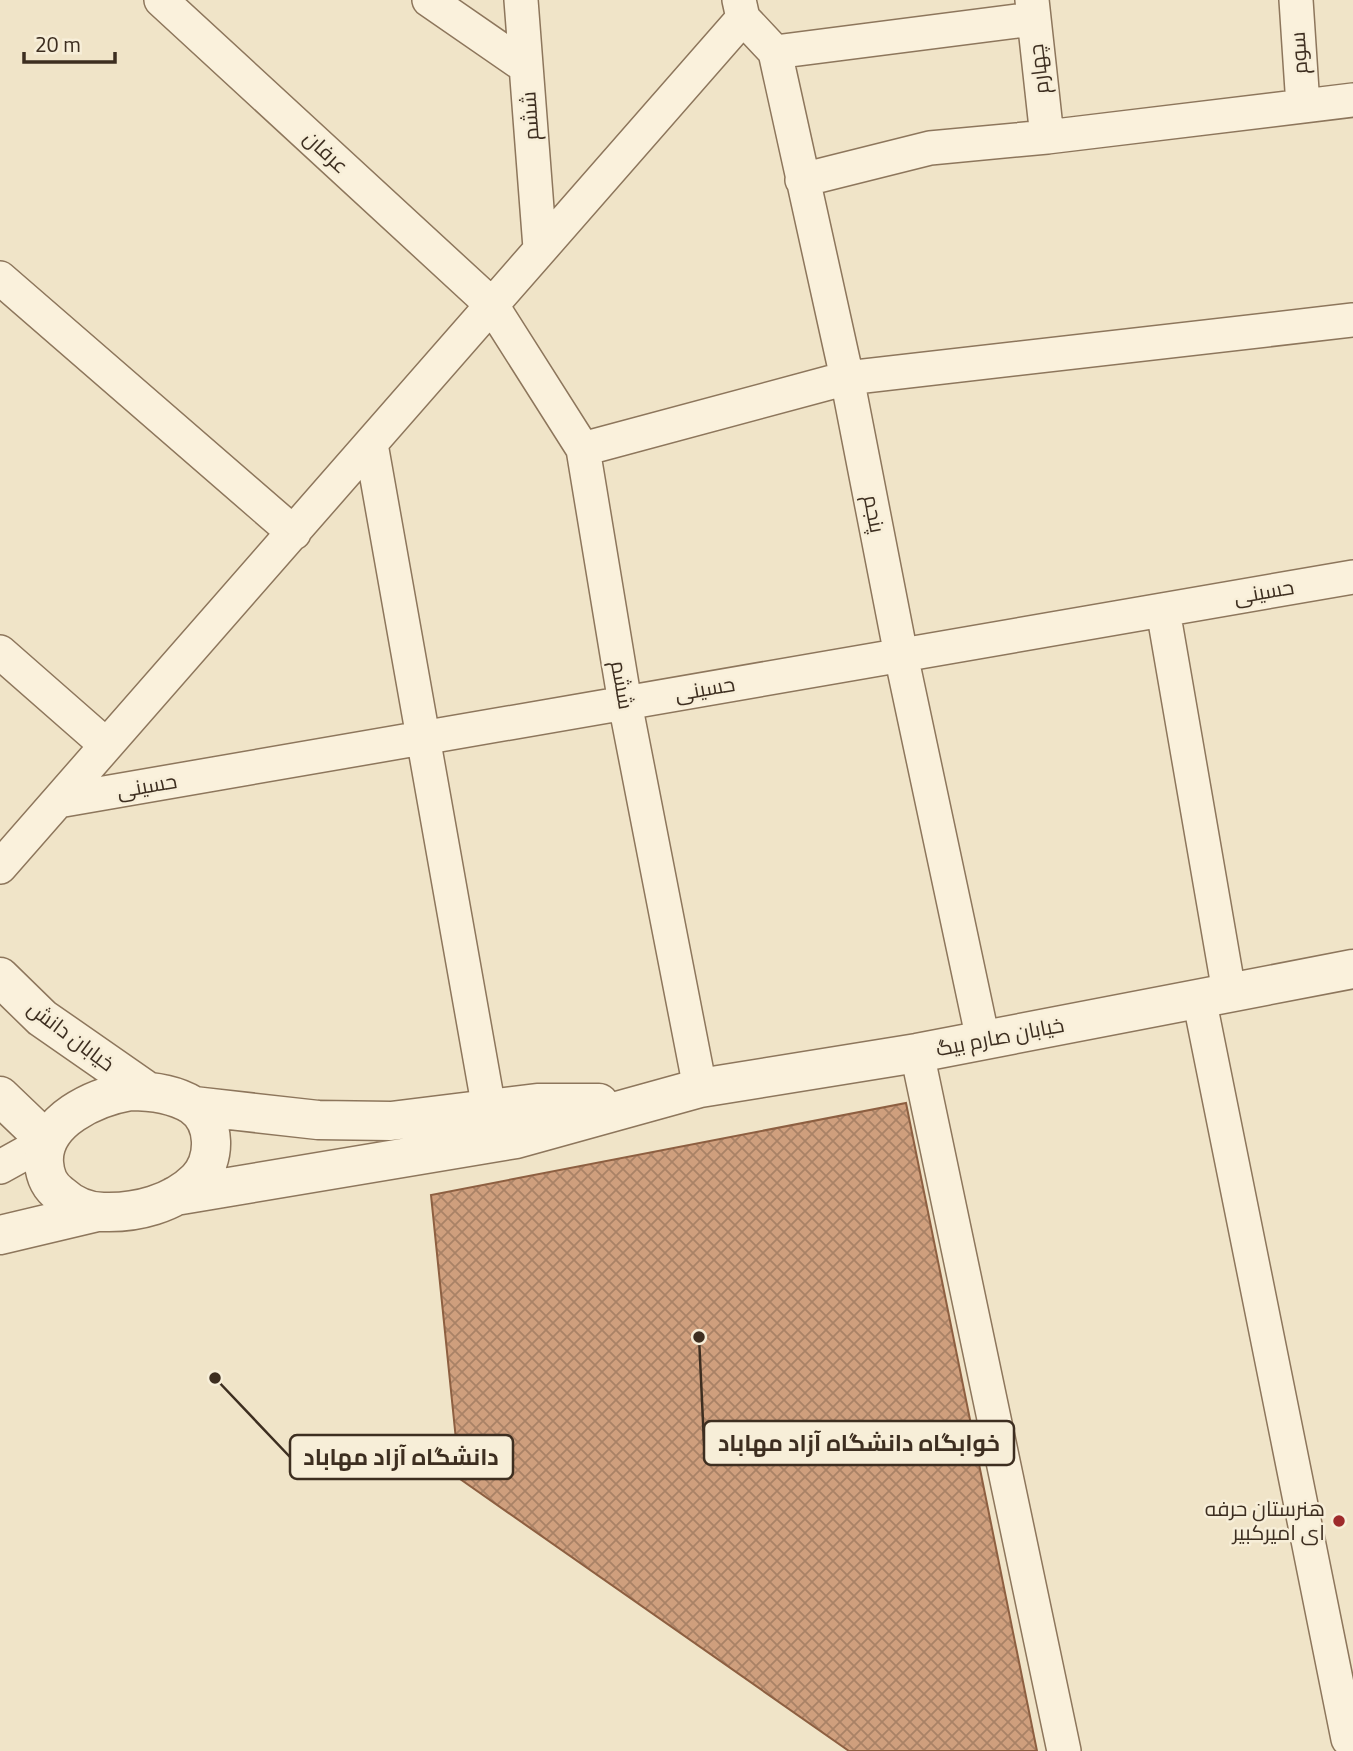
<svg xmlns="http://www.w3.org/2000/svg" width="1353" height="1751" viewBox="0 0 1353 1751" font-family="Georgia,Cairo,serif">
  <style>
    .building { fill: url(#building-cross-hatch); stroke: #8d5f41; stroke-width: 2 }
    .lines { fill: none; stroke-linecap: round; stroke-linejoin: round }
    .minor-casing { stroke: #8d765c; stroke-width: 36 }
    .tertiary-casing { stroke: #8d765c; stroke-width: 41 }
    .minor { stroke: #faf1dc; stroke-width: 33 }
    .tertiary { stroke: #faf1dc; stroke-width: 38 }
    .poi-dot { fill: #9e2a2b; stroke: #f7eed8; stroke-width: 2.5 }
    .labels { text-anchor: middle; stroke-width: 5; stroke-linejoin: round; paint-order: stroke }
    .street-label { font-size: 21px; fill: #3d2e20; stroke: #f7eed8 }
    .poi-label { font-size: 21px; fill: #3d2e20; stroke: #f7eed8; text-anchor: end }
    .leader { fill: none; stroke: #3d2e20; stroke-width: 2.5 }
    .callout-dot { fill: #3d2e20; stroke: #f7eed8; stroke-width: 2.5 }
    .callout { fill: #f7eed8; stroke: #3d2e20; stroke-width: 2.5 }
    .callout-label { font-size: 23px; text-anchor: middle; font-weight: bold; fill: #3d2e20 }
  </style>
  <defs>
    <pattern id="building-cross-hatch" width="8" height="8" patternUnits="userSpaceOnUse" patternTransform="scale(1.75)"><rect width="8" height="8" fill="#cf9f7d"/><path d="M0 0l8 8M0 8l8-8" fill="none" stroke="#a98266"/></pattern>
  </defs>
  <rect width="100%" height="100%" fill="#f0e4c8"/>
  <path class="building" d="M906 1103 1037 1751H849L460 1479 431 1195Z"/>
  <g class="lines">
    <defs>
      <path id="minor" d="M161 0 491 304 583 449 625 703 700 1088
        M429 0 526 67
        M521 0 540 248
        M739 0 743 18 775 52 847 378 901 655 983 1040
        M1032 0 1047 137
        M1296 0 1303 106
        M775 52 1033 19
        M802 180 930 148 1047 137 1353 100
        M0 278 294 533
        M371 444 489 1109
        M583 449 847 378 1353 320
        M1163 610 1229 992
        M0 652 106 745
        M58 801 1353 577
        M0 867 743 18
        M1199 998 1348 1739
        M917 1053 1064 1751
        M0 1167 47 1141"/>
      <path id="tertiary" d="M0 977 42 1018 147 1091
        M130 1091C151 1091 174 1094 192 1105 217 1122 216 1160 197 1180 173 1204 136 1213 104 1212 88 1212 72 1205 60 1194 49 1186 45 1176 44 1163 41 1120 96 1097 130 1091Z
        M0 1096 47 1141
        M194 1106 318 1120 391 1121 537 1103H599
        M175 1196 516 1139 700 1088 917 1053 1353 969
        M0 1235 97 1212"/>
    </defs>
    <use href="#minor" class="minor-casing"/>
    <use href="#tertiary" class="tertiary-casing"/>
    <use href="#minor" class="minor"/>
    <use href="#tertiary" class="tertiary"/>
  </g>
  <circle class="poi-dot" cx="1339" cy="1521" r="7"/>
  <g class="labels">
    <g class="street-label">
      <text transform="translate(1299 53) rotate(-94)" y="7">سوم</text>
      <text transform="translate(1039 69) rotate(-97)" y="7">چهارم</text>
      <text transform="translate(530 116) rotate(-94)" y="7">ششم</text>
      <text transform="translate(326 152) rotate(43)" y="7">عرفان</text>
      <text transform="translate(874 514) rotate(79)" y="7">پنجم</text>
      <text transform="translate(1264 592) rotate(-10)" y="7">حسینی</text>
      <text transform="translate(622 685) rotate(80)" y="7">ششم</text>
      <text transform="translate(705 689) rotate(-10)" y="7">حسینی</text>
      <text transform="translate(147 786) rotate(-10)" y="7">حسینی</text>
      <text transform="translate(71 1036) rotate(37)" y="7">خیابان دانش</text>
      <text transform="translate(1000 1037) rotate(-11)" y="7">خیابان صارم بیگ</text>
    </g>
    <g class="poi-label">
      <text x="1325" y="1516">هنرستان حرفه<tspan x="1325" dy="24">ای امیرکبیر</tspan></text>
    </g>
  </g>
  <path class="leader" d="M699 1337L704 1443M215 1378L290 1457"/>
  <g class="callout-dot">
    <circle cx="699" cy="1337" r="7"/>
    <circle cx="215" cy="1378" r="7"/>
  </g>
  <g class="callout">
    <rect x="704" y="1421" width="310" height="44" rx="7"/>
    <rect x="290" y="1435" width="223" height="44" rx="7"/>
  </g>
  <g class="callout-label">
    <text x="859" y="1451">خوابگاه دانشگاه آزاد مهاباد</text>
    <text x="401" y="1465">دانشگاه آزاد مهاباد</text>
  </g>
  <path d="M24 52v10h91v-10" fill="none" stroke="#3d2e20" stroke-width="3.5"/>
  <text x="35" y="52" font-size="21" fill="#3d2e20" stroke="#f7eed8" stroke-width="5" paint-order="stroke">20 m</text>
</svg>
